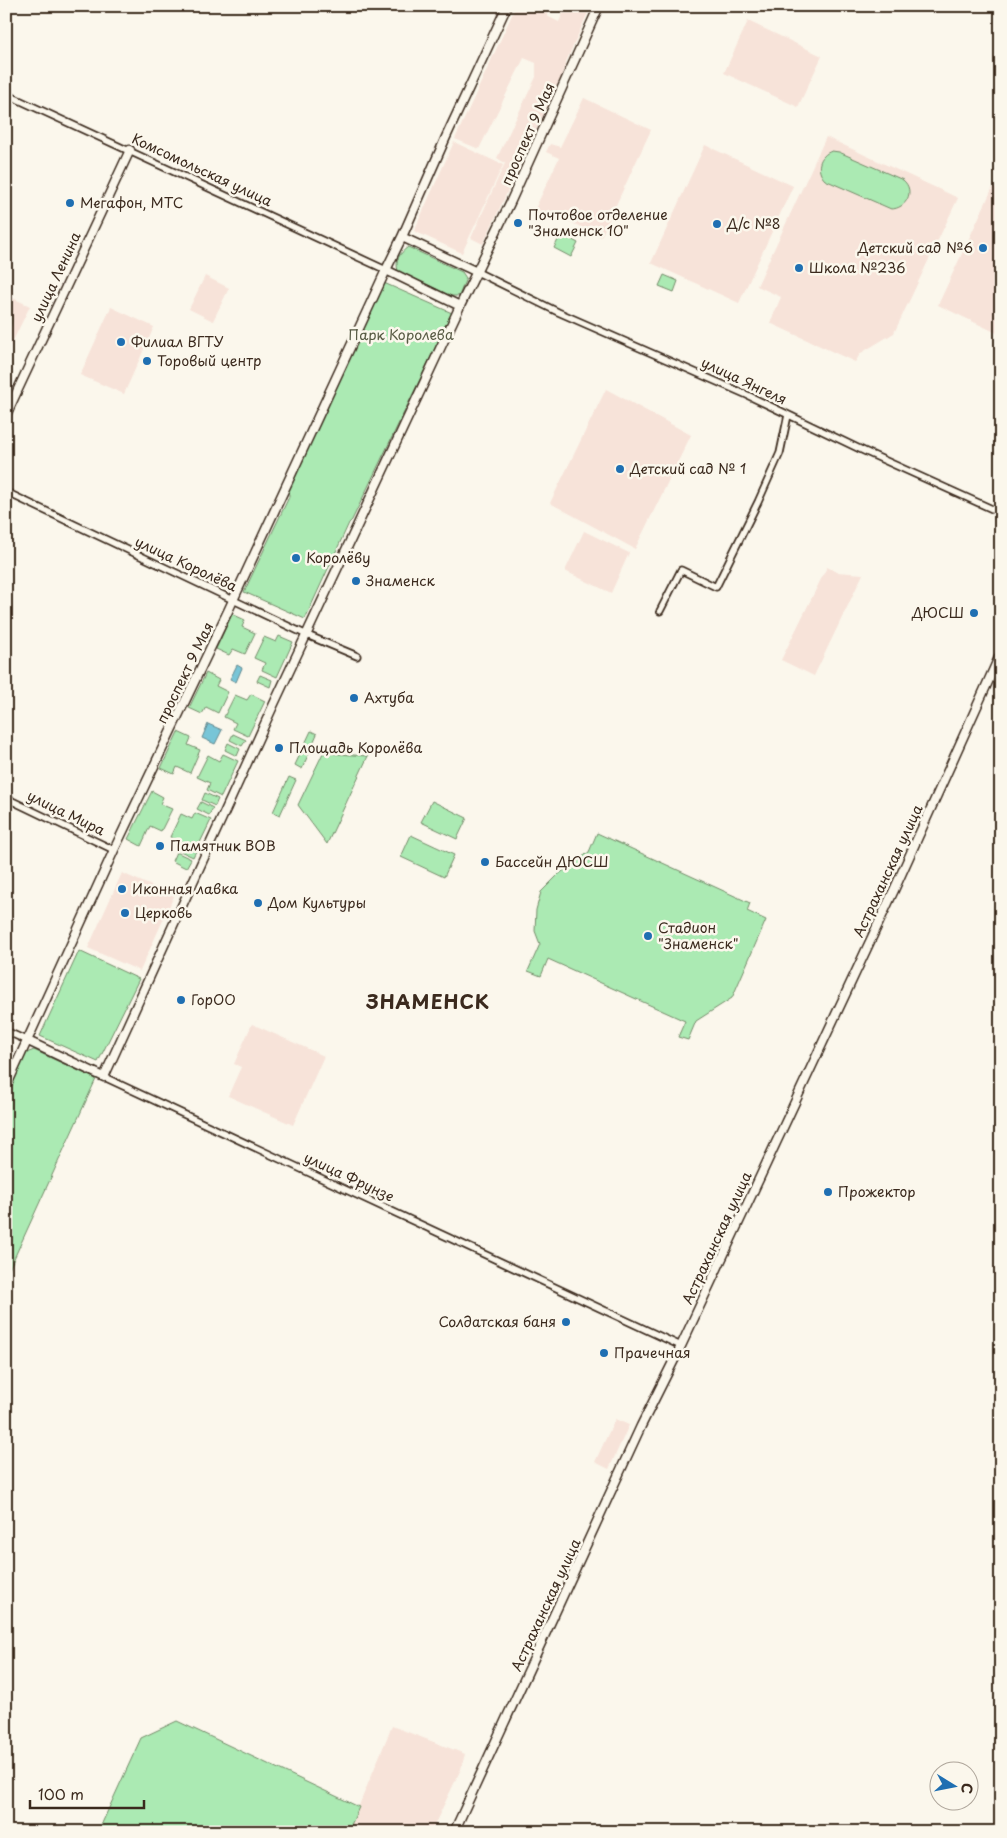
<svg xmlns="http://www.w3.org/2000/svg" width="1007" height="1838" viewBox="0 0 1007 1838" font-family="'Playpen Sans',sans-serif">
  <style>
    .built { fill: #f7e3d9 }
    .green { fill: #abeab3; stroke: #738a68 }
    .water { fill: #78c5d7; stroke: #60878d }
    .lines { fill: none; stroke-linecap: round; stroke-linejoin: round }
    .minor-casing { stroke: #3b2a1e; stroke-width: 9 }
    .tertiary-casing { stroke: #3b2a1e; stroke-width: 11 }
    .minor { stroke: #fbf7ec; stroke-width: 5.5 }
    .tertiary { stroke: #fbf7ec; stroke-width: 8 }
    .poi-dot { fill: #1f6fb2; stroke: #fbf7ec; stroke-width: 2 }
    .labels { text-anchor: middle; stroke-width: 5; stroke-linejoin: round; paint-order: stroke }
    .street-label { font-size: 14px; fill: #3b2a1e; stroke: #fbf7ec }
    .poi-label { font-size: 14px; fill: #3b2a1e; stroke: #fbf7ec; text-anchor: start }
    .park-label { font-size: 14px; fill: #575a43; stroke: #fbf7ec }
    .district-label { font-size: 19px; font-weight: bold; letter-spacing: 1px; fill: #3b2a1e; stroke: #fbf7ec }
  </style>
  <rect width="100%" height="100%" fill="#fbf7ec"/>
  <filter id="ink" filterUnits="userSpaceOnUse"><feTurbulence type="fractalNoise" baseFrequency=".02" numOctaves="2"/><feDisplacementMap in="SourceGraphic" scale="10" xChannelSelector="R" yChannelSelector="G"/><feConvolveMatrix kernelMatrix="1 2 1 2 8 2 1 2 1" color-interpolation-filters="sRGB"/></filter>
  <g filter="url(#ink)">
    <path class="built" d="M516 6H550L547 16 559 22 566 6H591L566 62 562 75 483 244 471 238 505 163 497 158 536 77V63L524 58 479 149 455 139Z
      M748 21 822 56 798 107 724 73Z
      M584 98 651 130 601 237 556 215 553 221 534 211 559 158 546 152 550 144 560 147Z
      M826 137 958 198 894 333 861 353 855 362 770 323 781 297 757 286Z
      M454 142 503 165 462 253 414 231Z
      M705 145 793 186 739 303 651 263Z
      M993 187 1001 191V335L938 305Z
      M205 276 229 288 213 321 189 309Z
      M6 295 30 306 6 355Z
      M111 307 154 327 124 394 80 375Z
      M606 389 691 435 635 549 550 503Z
      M584 531 629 553 611 593 565 571Z
      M827 567 837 572 863 574 814 676 781 660Z
      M122 873 174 896 140 971 88 948Z
      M252 1024 324 1056 293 1125 228 1096 241 1067 234 1064Z
      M615 1419 629 1425 609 1469 595 1462Z
      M392 1726 465 1754 461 1769 431 1832H348Z"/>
    <path class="green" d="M832 151 839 152 903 180C916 191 906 209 891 209L825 180C815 170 819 155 832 151Z
      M561 234 578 243 571 257 554 248Z
      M408 247 462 272 466 278 459 296H451L398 271C395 260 399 254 408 247Z
      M664 275 678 281 674 292 659 286Z
      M384 283 452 313 352 520 349 523 305 619 244 592 289 497V490Z
      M6 305C13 315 14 324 6 334Z
      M232 614 245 620 242 627 255 633 245 654 233 649 229 655 216 649Z
      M279 636 293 642 277 677 262 670 265 663 254 658 264 637 276 642Z
      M206 673 219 680 216 686 228 692 218 713 206 707 202 714 189 708Z
      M260 675 272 680 270 687 257 681Z
      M251 694 265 701 248 736 233 729 236 723 224 717 235 695 247 700Z
      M311 731 317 734 302 769 295 765Z
      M178 732 191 738 188 745 200 750 190 773 177 767 174 774 161 768Z
      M233 734 246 740 242 746 230 740Z
      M228 743 240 749 237 756 225 750Z
      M323 753 368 756 327 844 298 805Z
      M223 754 238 761 221 797 207 790 210 783 197 777 208 755 219 761Z
      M289 777 296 780 280 815 273 812Z
      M152 791 163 797 160 804 172 809 161 831 150 826 141 846 128 839Z
      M205 793 218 799 215 806 202 800Z
      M432 801 467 818 457 839 421 822Z
      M201 802 213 808 209 815 197 809Z
      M195 813 211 820 193 857 178 850 181 842 170 837 181 814 192 819Z
      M597 833 750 903 747 911 766 920 732 998 696 1021 688 1040 678 1037 685 1021 548 959 541 976 528 971 540 944 535 931 536 910 541 892 559 874 589 852Z
      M411 835 454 855 444 877 401 857Z
      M176 852 191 859 186 868 172 861Z
      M79 951 139 979 98 1062 40 1036Z
      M34 1050 96 1079 6 1276V1091L24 1054Z
      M177 1721 359 1807 348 1832H98L141 1738Z"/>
    <path class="water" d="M237 665 242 668 236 682 230 679Z
      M208 724 222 730 215 744 202 738Z"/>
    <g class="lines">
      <defs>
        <path id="minor" d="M6 94 386 270
          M477 272 558 312 747 395 864 451 1001 513
          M6 492 307 635 357 656
          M660 611 681 570 716 587 758 502 780 453 788 415
          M6 798 114 850
          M6 1031 28 1041
          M104 1077 681 1346"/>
        <path id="tertiary" d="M1000 6 1001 7
          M402 237 446 137 507 6
          M477 272 402 237 386 270 460 306 510 203 599 6
          M6 415 130 150
          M28 1041 104 1077 273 706 460 306
          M6 1087 114 850 229 609 386 270
          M454 1832 641 1426 681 1346 895 888 1001 653"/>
      </defs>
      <use href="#minor" class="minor-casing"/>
      <use href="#tertiary" class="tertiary-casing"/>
      <use href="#minor" class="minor"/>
      <use href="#tertiary" class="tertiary"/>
    </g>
  </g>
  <g class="poi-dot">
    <circle cx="70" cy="203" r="5"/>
    <circle cx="518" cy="223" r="5"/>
    <circle cx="717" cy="224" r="5"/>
    <circle cx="983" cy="248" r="5"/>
    <circle cx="799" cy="268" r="5"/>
    <circle cx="121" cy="342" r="5"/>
    <circle cx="147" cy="361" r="5"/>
    <circle cx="620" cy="469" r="5"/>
    <circle cx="296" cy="558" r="5"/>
    <circle cx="356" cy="581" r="5"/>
    <circle cx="974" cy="613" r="5"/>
    <circle cx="354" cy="698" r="5"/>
    <circle cx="279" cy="748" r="5"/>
    <circle cx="160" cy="846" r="5"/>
    <circle cx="485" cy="862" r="5"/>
    <circle cx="122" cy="889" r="5"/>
    <circle cx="258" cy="903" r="5"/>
    <circle cx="125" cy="913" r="5"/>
    <circle cx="648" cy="936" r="5"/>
    <circle cx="181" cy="1000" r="5"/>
    <circle cx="828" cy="1192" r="5"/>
    <circle cx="566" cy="1322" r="5"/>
    <circle cx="604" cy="1353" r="5"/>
  </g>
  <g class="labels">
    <g class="street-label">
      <text transform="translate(528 134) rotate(-66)" y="5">проспект 9 Мая</text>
      <text transform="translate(202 170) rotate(25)" y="5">Комсомольская улица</text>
      <text transform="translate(56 277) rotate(-65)" y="5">улица Ленина</text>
      <text transform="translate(744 381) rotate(25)" y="5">улица Янгеля</text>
      <text transform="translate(186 564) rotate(25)" y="5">улица Королёва</text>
      <text transform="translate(185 673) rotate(-64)" y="5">проспект 9 Мая</text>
      <text transform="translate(66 813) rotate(26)" y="5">улица Мира</text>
      <text transform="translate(888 871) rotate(-65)" y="5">Астраханская улица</text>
      <text transform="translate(349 1177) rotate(25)" y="5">улица Фрунзе</text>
      <text transform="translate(717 1238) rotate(-65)" y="5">Астраханская улица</text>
      <text transform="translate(546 1605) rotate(-65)" y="5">Астраханская улица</text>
    </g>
    <g class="poi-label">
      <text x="80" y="208">Мегафон, МТС</text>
      <text x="528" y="220">Почтовое отделение<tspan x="528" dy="16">"Знаменск 10"</tspan></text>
      <text x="727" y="229">Д/с №8</text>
      <text x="973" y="253" text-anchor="end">Детский сад №6</text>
      <text x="809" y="273">Школа №236</text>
      <text x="131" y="347">Филиал ВГТУ</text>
      <text x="157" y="366">Торовый центр</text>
      <text x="630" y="474">Детский сад № 1</text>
      <text x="306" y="563">Королёву</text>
      <text x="366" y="586">Знаменск</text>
      <text x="964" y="618" text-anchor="end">ДЮСШ</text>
      <text x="364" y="703">Ахтуба</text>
      <text x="289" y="753">Площадь Королёва</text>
      <text x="170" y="851">Памятник ВОВ</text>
      <text x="495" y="867">Бассейн ДЮСШ</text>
      <text x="132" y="894">Иконная лавка</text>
      <text x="268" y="908">Дом Культуры</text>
      <text x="135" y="918">Церковь</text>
      <text x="658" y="933">Стадион<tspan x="658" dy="16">"Знаменск"</tspan></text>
      <text x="191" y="1005">ГорОО</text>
      <text x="838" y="1197">Прожектор</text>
      <text x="556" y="1327" text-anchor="end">Солдатская баня</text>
      <text x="614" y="1358">Прачечная</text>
    </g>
    <g class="park-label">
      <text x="401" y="340">Парк Королева</text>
    </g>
    <g class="district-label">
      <text x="428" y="1009">ЗНАМЕНСК</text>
    </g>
  </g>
  <rect width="1007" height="1838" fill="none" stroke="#fbf7ec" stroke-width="25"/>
  <rect x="12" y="12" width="982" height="1813" fill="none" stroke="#3b2a1e" stroke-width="2" filter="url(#ink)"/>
  <g transform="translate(954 1786) rotate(100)"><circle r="24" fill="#fbf7ec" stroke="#aea59a"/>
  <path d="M0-4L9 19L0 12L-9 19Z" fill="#1f6fb2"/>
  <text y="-8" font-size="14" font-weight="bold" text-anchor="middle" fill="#3b2a1e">С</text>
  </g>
  <path d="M30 1800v8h114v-8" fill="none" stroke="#3b2a1e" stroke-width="2.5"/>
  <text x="38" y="1800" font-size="15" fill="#3b2a1e" stroke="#fbf7ec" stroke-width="4" paint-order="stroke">100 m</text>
</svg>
